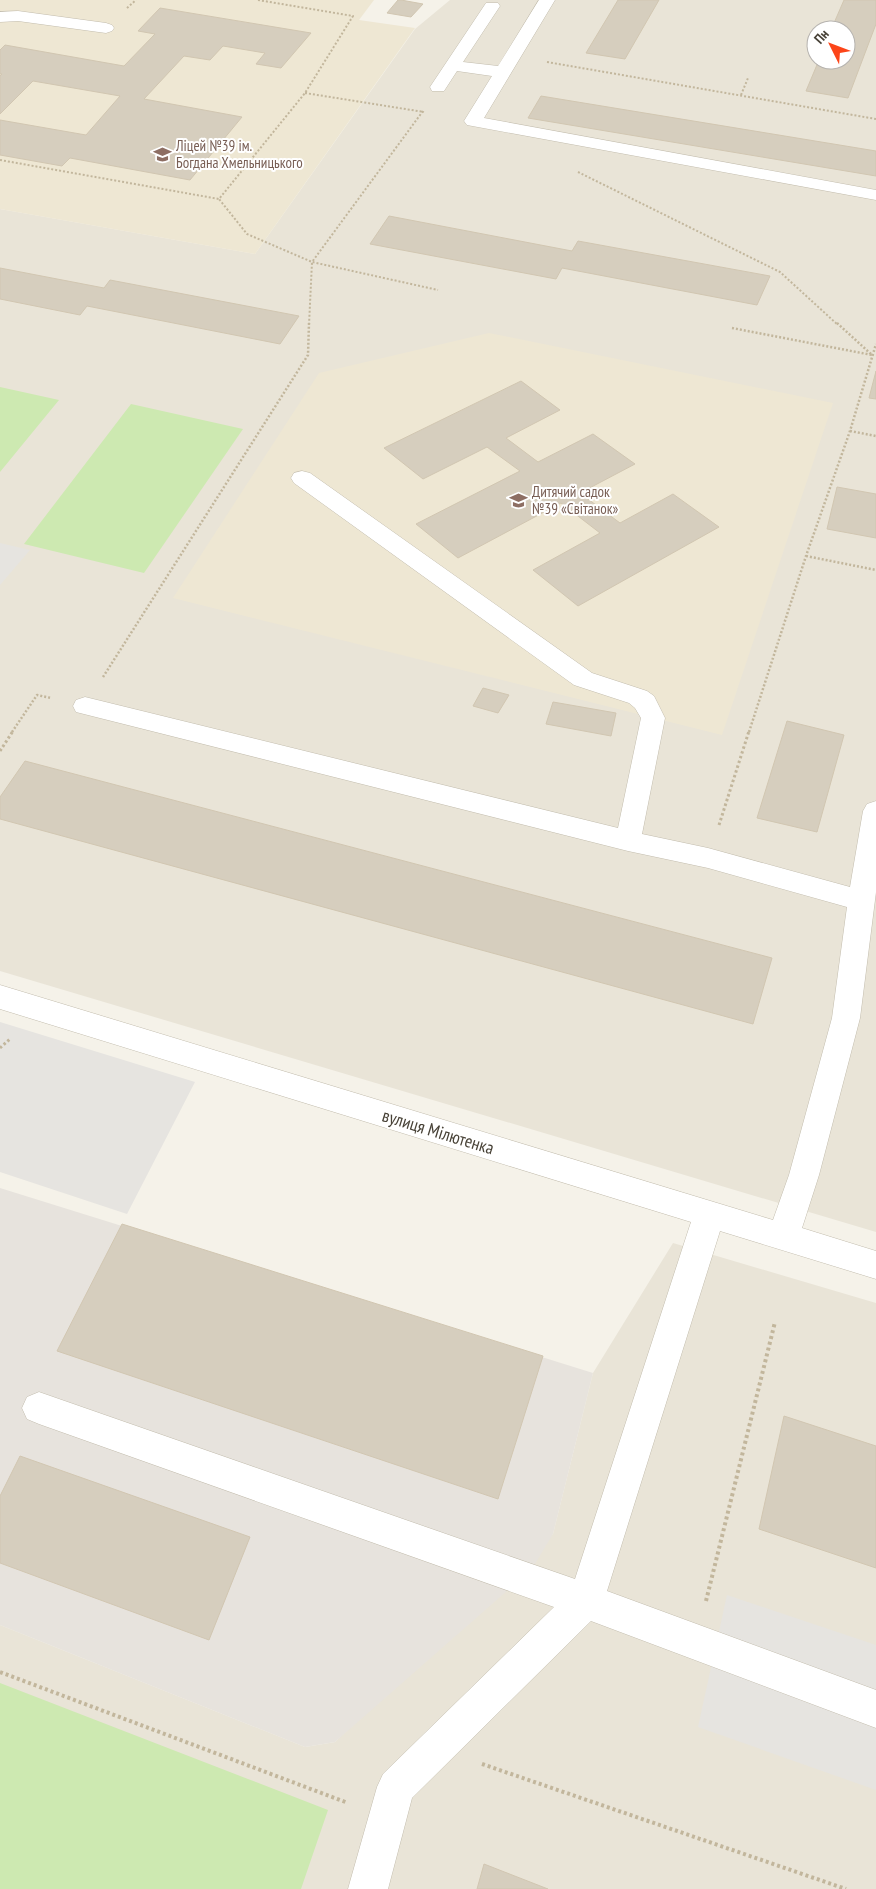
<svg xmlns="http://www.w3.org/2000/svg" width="876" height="1889" viewBox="0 0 876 1889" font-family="'PT Sans Narrow',sans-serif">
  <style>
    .residential { fill: #e9e4d7; fill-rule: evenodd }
    .industrial { fill: #e7e3dd }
    .education { fill: #eee7d3 }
    .green { fill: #cde9b1 }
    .parking { fill: #e6e4e0 }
    .building { fill: #d6cebe; stroke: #d1c6b1 }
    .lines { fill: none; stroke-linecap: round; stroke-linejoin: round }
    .minor-casing { stroke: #c3bdae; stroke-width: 1 }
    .path-far3 { stroke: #c2b69c; stroke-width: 2; stroke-dasharray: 2 2; stroke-linecap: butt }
    .path-far2 { stroke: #c2b69c; stroke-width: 2.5; stroke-dasharray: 2 2; stroke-linecap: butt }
    .path-far1 { stroke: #c2b69c; stroke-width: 3; stroke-dasharray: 2.5 2.5; stroke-linecap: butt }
    .path { stroke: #c2b69c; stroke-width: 4; stroke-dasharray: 3 3; stroke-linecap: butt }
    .minor { fill: #fff; fill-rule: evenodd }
    .labels { text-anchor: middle; stroke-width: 4; stroke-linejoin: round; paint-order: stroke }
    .far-education-label { font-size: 15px; fill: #785e54; stroke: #fff; text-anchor: start }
    .street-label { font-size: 18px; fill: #484237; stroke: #fff }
  </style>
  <rect width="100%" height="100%" fill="#f5f2e9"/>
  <path class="residential" d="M450 0H876V1232L0 971V209L255 254 415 29ZM816 30H846V60H816Z
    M673 1243 876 1303V1889H0V1625L305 1747 335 1742 553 1534 593 1373Z"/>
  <path class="industrial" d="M0 1188 593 1373 553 1534 532 1569 335 1742 305 1747 0 1625Z"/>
  <path class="education" d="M0 0H374L359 20 415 28 255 254 0 209Z
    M489 333 833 403 722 735 173 598 319 373Z"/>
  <path class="green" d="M0 387 59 400 0 472Z
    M131 404 243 429 144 573 24 544Z
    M0 1683 328 1810 301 1889H0Z"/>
  <path class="parking" d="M0 543 30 550 0 585Z
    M0 1022 195 1082 127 1214 0 1172Z
    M727 1595 876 1645V1790L698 1727Z"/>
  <path class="building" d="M398 0H401L423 4 411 17 387 13Z
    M618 0H659L625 59 586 53Z
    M844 0H876V24L848 98 806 91 819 60H846V30H831Z
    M160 8 311 33 281 68 256 64 265 53 223 46 210 60 184 56 144 99 242 117 190 180 70 158 62 166 0 155V120L86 135 120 96 33 81 0 114V76L2 74H0V50L5 45 124 66 155 34 138 31Z
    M541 96 876 151V176L528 118Z
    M389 216 572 251 578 241 770 276 757 305 562 268 556 279 370 244Z
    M0 268 104 288 110 280 299 316 280 344 87 306 80 315 0 299Z
    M876 371V399L869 398Z
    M521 381 560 410 506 438 538 462 593 434 635 464 580 493 620 523 673 494 719 527 578 606 533 570 600 533 561 503 458 558 416 524 520 471 487 447 423 479 384 448Z
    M837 487 876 494V538L827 529Z
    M483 688 509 695 498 713 473 706Z
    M553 702 616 713 611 736 546 724Z
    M787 721 844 735 817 832 757 818Z
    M25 761 772 958 753 1024 0 819V797Z
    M122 1224 543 1356 498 1499 57 1351Z
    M784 1416 876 1446V1568L759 1529Z
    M20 1456 250 1537 209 1640 0 1563V1496Z
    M484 1864 548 1889H477Z"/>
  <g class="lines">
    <defs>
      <path id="minor" d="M539 0H555L484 118 876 190V200L467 125 464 121 492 76 457 71 444 91H432L430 87 486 3H498L500 6 463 62 498 66Z
        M18 11 106 23 112 25 114 28 112 31 106 33 18 21 0 22V12Z
        M302 471 310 473 592 673 647 691 654 696 665 718 642 834 708 848 850 887 863 811 867 804 876 801V892L860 1018 819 1175 802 1228 876 1251V1279L720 1231 607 1591 876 1690V1728L591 1621 412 1798 388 1889H348L377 1787 383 1774 554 1607 39 1424 27 1419 22 1408 27 1397 39 1392 575 1579 691 1222 0 1009V985L773 1220 789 1175 832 1018 847 907 708 868 628 851 76 712 73 706 76 700 85 697 618 828 641 718 635 708 629 703 574 685 294 483 291 478 294 473Z"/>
    </defs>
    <use href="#minor" class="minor-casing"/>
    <path class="path-far3" d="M258 0 353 16 305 93 219 199 247 234 312 262 309 325
      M127 8 136 0
      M547 62 876 119
      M305 93 424 112
      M741 95 748 78
      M423 111 312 262 438 290
      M0 160 219 199
      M578 172 780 272 838 325"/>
    <path class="path-far2" d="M837 323 872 355
      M732 328 872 355
      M850 431 876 436
      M806 556 876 570
      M103 677 308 355 309 323
      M12 732 37 695 51 698
      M749 732 806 556 850 431 876 344"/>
    <path class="path-far1" d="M0 751 13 731
      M719 825 749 731
      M0 1048 11 1038"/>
    <path class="path" d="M706 1601 775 1322
      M0 1672 348 1803
      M482 1764 846 1889"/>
    <use href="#minor" class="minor"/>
  </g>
  <defs>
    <symbol id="school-bare" viewBox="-9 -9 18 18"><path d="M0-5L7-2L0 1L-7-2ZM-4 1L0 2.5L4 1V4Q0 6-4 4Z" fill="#8d6e63" stroke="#fff" stroke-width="2.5" paint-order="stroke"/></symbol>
  </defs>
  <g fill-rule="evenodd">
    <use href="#school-bare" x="150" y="142" width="25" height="25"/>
    <use href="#school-bare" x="506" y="488" width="25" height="25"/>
  </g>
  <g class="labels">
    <g class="far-education-label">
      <text x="176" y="151">Ліцей №39 ім.<tspan x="176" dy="17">Богдана Хмельницького</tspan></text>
      <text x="532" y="497">Дитячий садок<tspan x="532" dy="17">№39 «Світанок»</tspan></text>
    </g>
    <g class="street-label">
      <text transform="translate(438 1132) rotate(17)" y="6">вулиця Мілютенка</text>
    </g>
  </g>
  <g transform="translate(831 45) rotate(312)"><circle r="24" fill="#ffffff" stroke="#b6b3af"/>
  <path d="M0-4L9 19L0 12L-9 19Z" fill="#fc4519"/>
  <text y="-8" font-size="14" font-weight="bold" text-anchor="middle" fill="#484237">Пн</text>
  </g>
</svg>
